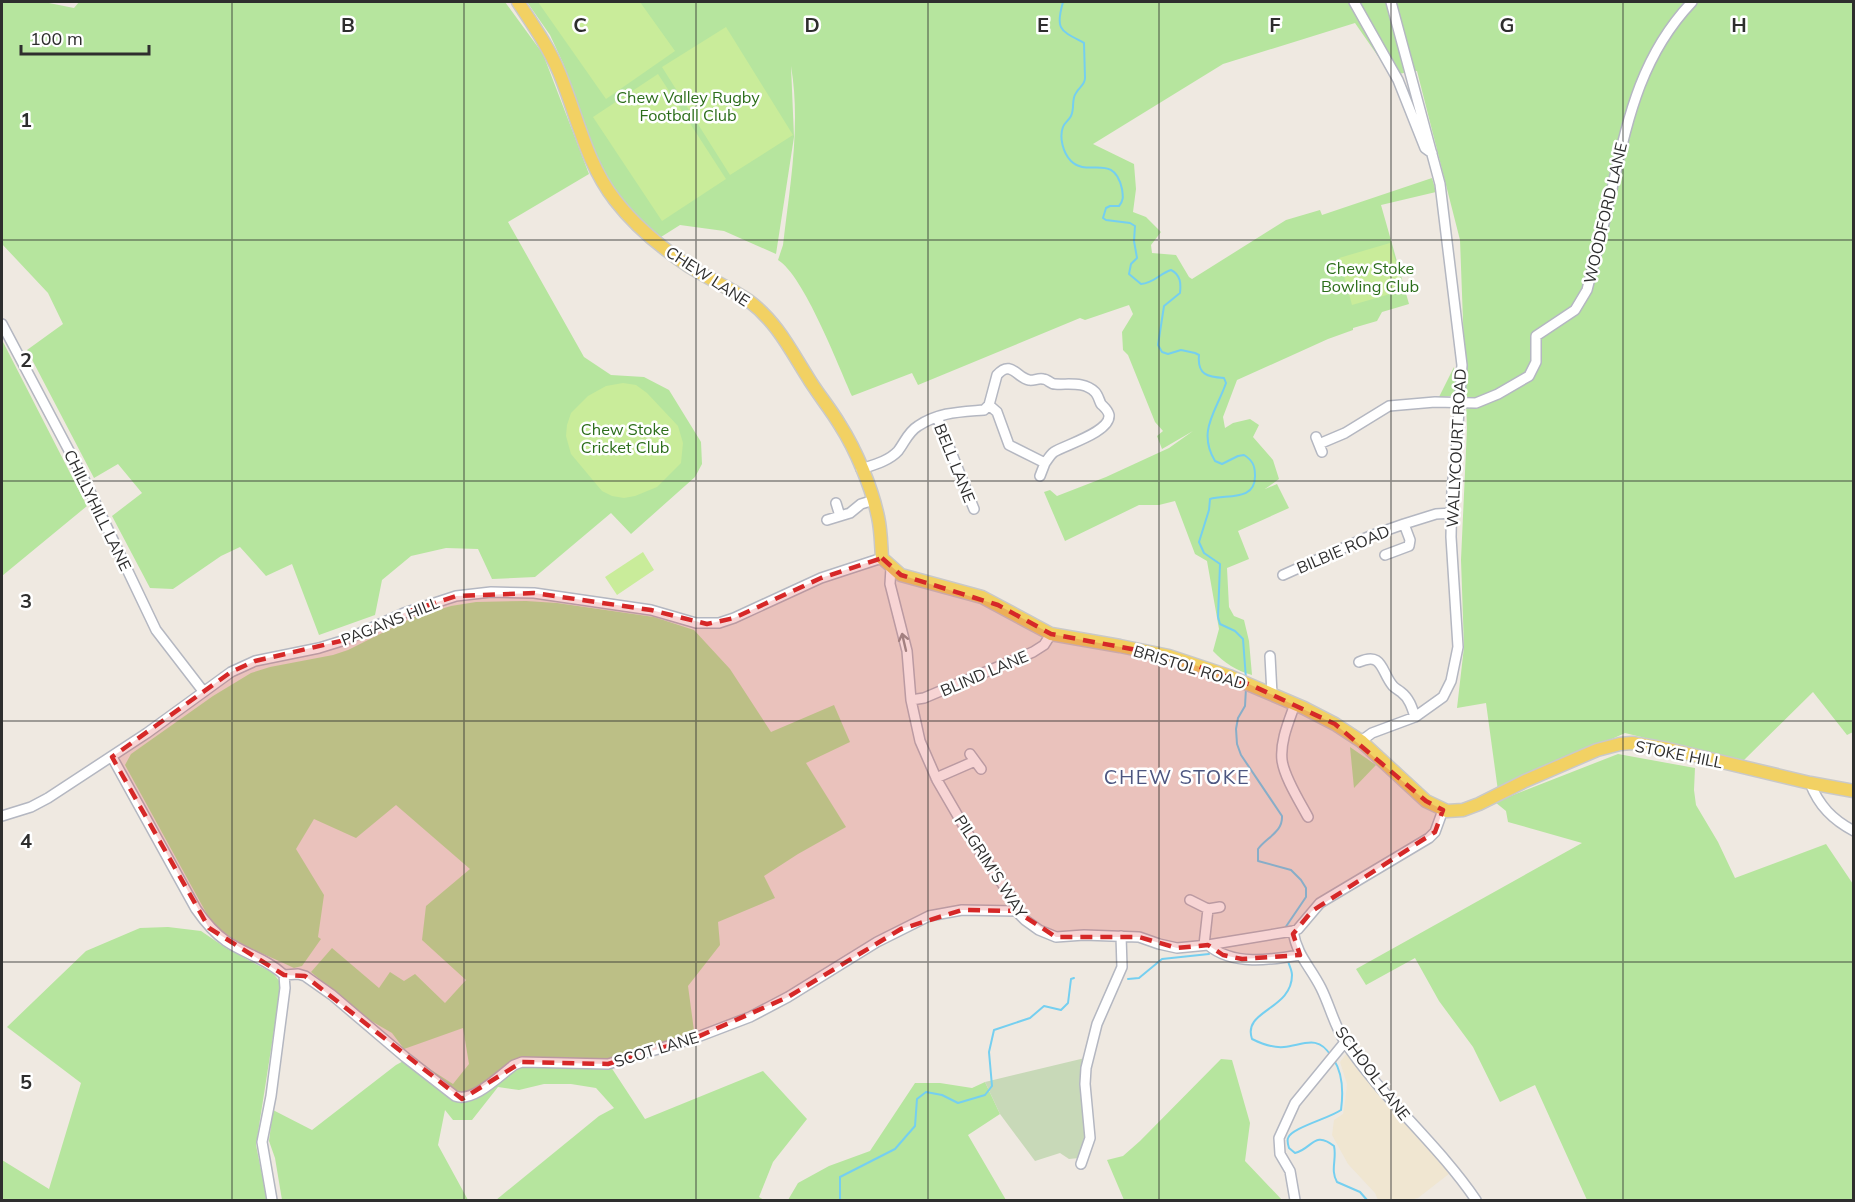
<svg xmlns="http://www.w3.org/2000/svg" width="1855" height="1202" viewBox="0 0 1855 1202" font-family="Mulish,sans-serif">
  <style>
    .education { fill: #f0e6d1 }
    .green { fill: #b6e59e }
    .cemetery { fill: #c8d9b8 }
    .pitch { fill: #c9ec9a }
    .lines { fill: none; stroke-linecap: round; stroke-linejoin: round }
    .stream { stroke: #75cff0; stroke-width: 2 }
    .minor-casing { stroke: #b4b7c1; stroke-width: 12 }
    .major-casing { stroke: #c9c9c9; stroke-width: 15 }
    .minor { stroke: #fff; stroke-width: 9 }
    .major { stroke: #f2d163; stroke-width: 12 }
    .oneway { stroke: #969696 }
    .marked { fill: #d62828; fill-opacity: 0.2; stroke: #d62828; stroke-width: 4.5; stroke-dasharray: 12 8; stroke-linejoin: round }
    .grid { fill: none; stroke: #2e2e2e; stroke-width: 1.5; stroke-opacity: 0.55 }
    .labels { text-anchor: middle; stroke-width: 5; stroke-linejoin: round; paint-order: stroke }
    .park-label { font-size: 16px; fill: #2c6e1b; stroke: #fff }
    .street-label { font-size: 16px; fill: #2e2e2e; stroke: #fff }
    .quarter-label { font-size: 20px; letter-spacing: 1.5px; fill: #4d5680; stroke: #fff }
    .grid-label { font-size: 20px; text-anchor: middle; font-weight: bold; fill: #2e2e2e; stroke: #fff; stroke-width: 5; stroke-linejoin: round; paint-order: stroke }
  </style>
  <rect width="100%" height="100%" fill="#efe9e1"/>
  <path class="education" d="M1347 1053 1380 1097 1450 1173 1418 1198 1410 1200H1378L1375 1193 1348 1164 1332 1135 1334 1120 1343 1114 1345 1102 1347 1084 1340 1062Z"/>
  <path class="green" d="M2 2H44L74 8 79 2H505L543 54 589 174 508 222 584 357 611 375 644 377 669 390 701 442 702 464 695 477 631 534 611 513 535 577 492 579 478 549 446 548 411 556 382 580 375 615 319 635 292 564 266 576 240 547 221 556 173 589 150 588 112 516 142 493 118 464 94 478 27 350 63 324 48 293 2 244Z
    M527 2H1853V732L1847 735 1813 692 1742 762 1625 733 1498 791 1486 703 1457 708 1464 647 1461 560 1467 428 1460 240 1417 71 1391 75 1355 23 1223 64 1093 144 1134 164 1136 189 1133 212 1146 217 1161 232 1151 245 1152 253 1176 255 1189 277 1192 279 1286 220 1320 210 1322 215 1432 178 1436 192 1381 205 1409 304 1382 312 1377 321 1353 328V330L1328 339 1237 380 1223 417 1225 428 1233 423 1250 419 1259 425 1253 437 1273 460 1279 479 1265 489 1277 484 1289 508 1238 531 1249 559 1227 568 1229 607 1234 616 1244 620 1249 641 1252 675C1237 671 1224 663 1213 651L1219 629 1207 561 1195 554 1175 501 1159 505H1139L1065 541 1044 492 1050 490 1057 496 1106 477 1169 448 1193 431 1162 449 1157 436 1163 431 1155 422 1128 355 1123 350 1122 332 1133 314 1129 305 1085 320 1080 318 918 385 912 373 852 396C838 365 804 276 778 260L783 245C790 185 801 125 791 66L794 137 776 254 724 231 680 225 661 237 634 220 613 189 597 157 563 63 550 35Z
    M2 340 87 506 2 576Z
    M1454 367 1456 391 1451 396 1439 397Z
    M526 601 557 603 654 617 694 630 730 669 771 732 834 705 850 742 806 763 846 827 798 854 764 876 775 898 718 922 720 945 688 986 695 1038 609 1064 645 1119 763 1071 807 1119 773 1162 759 1197 764 1200H496L599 1116 614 1108 596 1088 571 1084H544L519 1090 498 1087 472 1120H453L445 1110 438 1145 468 1200H282L275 1158 269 1141 273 1110 312 1130 396 1065 411 1057 453 1084 469 1064 463 1028 404 1049 392 1033 366 1018 311 972 332 948 379 988 390 972 404 981 415 974 445 1003 466 980 422 940 426 906 470 869 396 805 356 838 314 819 296 849 324 895 318 937 321 939 302 966 294 968C266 954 229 943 209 918L125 765 131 754 213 696 251 673 270 667 333 655 348 650 414 617 451 606 476 602Z
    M1350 747 1376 765 1354 788Z
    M1618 754 1695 768 1694 790 1696 805 1718 842 1735 878 1826 844 1853 884V1200H1587L1535 1085 1500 1102 1473 1047 1439 1001 1415 958 1366 985 1356 969 1582 843 1508 822 1506 811 1495 802Z
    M168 927 201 931 226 948 273 973 280 982V992L256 1145 267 1200H2V1160L49 1189 81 1083 7 1027 86 951 140 928Z
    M1221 1059 1232 1060 1250 1123 1245 1161 1282 1200H1124L1107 1160 1123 1156 1140 1141Z
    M985 1082 1000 1114 968 1135 1006 1200H788L798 1183 829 1166 870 1151 915 1083H940L972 1088Z"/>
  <path class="cemetery" d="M1085 1058 1087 1134 1079 1158 1069 1159 1060 1153 1035 1161 1000 1114 985 1082Z"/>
  <path class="pitch" d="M538 2H640L675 51 606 99Z
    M726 27 793 135 730 175 662 67Z
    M658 74 726 179 662 221 593 117Z
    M1390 243 1404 290 1352 305 1339 258Z
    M623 383 636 385 647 393 678 426 683 443 681 463 657 487 635 496 624 498 612 496 602 491 571 454 566 436 567 425 571 413 588 396 606 386Z
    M643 552 654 570 617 595 605 577Z"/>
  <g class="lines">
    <path class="stream" d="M1063 2C1055 30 1060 30 1084 43L1085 78C1085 85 1079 87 1076 93 1071 100 1075 108 1071 116 1069 120 1065 122 1063 127 1059 137 1063 153 1071 161 1088 178 1114 152 1122 189 1123 196 1124 200 1119 206H1110L1106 208 1103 218 1106 220 1130 223 1135 226 1134 241 1137 258 1131 264 1129 274 1141 284C1154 283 1159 274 1171 270 1181 275 1181 284 1180 293L1164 306 1158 345 1162 352 1168 354 1181 350 1195 353 1199 355C1197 375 1208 377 1224 378L1226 383C1216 412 1197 431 1215 461L1222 464 1238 456 1244 455C1252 460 1255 465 1255 475 1256 502 1226 494 1210 499L1209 510 1199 542 1204 553 1220 564 1218 617 1220 624 1235 631 1243 639 1246 679
      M1246 688 1245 706 1238 718 1236 729 1237 744 1241 755 1282 816C1283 832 1267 837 1258 849V861L1291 870 1301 880 1306 888V897L1285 928
      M1288 961C1289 965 1292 970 1292 975 1292 1010 1242 1010 1252 1039 1262 1044 1273 1048 1284 1047 1303 1045 1318 1034 1331 1056
      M1128 979 1139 978 1162 959 1209 954
      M1334 1060C1343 1074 1343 1095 1341 1110 1330 1118 1291 1128 1288 1138 1287 1141 1288 1145 1289 1148L1295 1153C1312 1149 1314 1130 1334 1146 1337 1159 1330 1170 1337 1182L1360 1192 1367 1200
      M840 1200V1177L895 1149 915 1126 917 1099 926 1092 942 1095 958 1103 985 1095 992 1086 989 1052 994 1030 1030 1018 1044 1006 1061 1010 1068 1003 1071 979 1074 978"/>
    <defs>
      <path id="minor" d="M1354 2 1398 80 1425 148 1432 153
        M2 324 84 479 156 630 203 691
        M989 405 997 412 1009 445 1045 463 1040 476
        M937 417 974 509
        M1316 437 1322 452
        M1319 444 1345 433 1389 406 1435 402 1476 403 1498 394 1529 376 1536 362V336L1575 310 1587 290C1594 262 1602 234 1608 206 1626 130 1636 61 1692 2
        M861 469C873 465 889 461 898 451 905 442 908 432 918 426 939 412 960 412 984 410L989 405 997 375C1011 359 1017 378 1029 380 1033 381 1038 378 1043 379 1048 379 1050 384 1055 384 1068 385 1084 381 1095 392 1098 395 1099 400 1101 404 1104 407 1108 410 1109 415 1111 432 1065 445 1054 452 1050 455 1048 459 1045 463
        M836 503 840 516
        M827 520 850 513 861 504 874 500
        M1385 555 1409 546 1410 540 1404 524 1436 514 1452 513
        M891 568 890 584 907 651 911 700 920 741 937 780 973 842 1013 899 1016 911 1025 920 1039 930 1056 937 1084 935 1139 937 1159 944 1177 948 1208 945 1293 931 1298 929 1320 903 1429 838 1435 832 1443 810
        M1283 575 1370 536 1404 524
        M1270 656 1272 694
        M1359 662C1383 651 1381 672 1393 686 1396 689 1397 689 1401 692 1409 698 1412 707 1415 717
        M911 700 924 698 1033 652 1044 645 1051 634
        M1295 704C1289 721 1280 741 1282 760 1284 777 1300 802 1308 817
        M1361 741 1372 733 1415 717 1443 697 1451 681 1458 647 1451 537 1452 489 1457 440 1462 365 1440 184 1391 2
        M970 754 981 769
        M112 757 196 909C205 922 213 932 226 941 245 954 267 959 284 975
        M936 778 975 761
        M1810 783C1819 806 1833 820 1854 831
        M2 816 31 807 48 798 147 733 231 672 255 661 319 648 345 640 404 613 456 596 491 592 534 593 651 610 696 623H719L734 618 821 578 882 558
        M1190 900 1208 909 1220 907
        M1293 931C1297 956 1310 966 1321 988 1330 1006 1334 1025 1345 1042 1383 1099 1438 1144 1476 1200
        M1204 945 1208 909
        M1208 945C1233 966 1270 960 1300 955
        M284 975 298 974 305 976 332 995 405 1057 455 1096C473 1103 499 1076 514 1065L522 1062 608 1064 695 1038 750 1017 788 997 877 942 929 916 962 910 1016 911
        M1081 1164 1090 1138 1085 1084 1086 1068 1097 1024 1122 967 1121 936
        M272 1200 262 1142 271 1096 285 988 284 975
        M1295 1200 1290 1171 1280 1154 1279 1138 1295 1103 1345 1042"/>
      <path id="major" d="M518 2C533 25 548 46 559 72 577 115 586 163 615 200 635 226 663 249 690 267 709 279 730 288 749 301 776 321 790 349 807 376 817 393 830 408 840 425 856 450 872 488 878 517 881 530 881 544 882 558L901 575 982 597 1051 634 1120 646 1169 656 1229 676 1304 708 1335 724 1361 741 1426 801 1447 811 1463 810 1479 804 1525 781 1597 750 1620 744 1632 743 1668 749 1810 783 1854 791"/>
    </defs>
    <use href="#minor" class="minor-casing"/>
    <use href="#major" class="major-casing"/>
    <use href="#minor" class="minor"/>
    <use href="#major" class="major"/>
  </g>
  <defs><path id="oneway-shaft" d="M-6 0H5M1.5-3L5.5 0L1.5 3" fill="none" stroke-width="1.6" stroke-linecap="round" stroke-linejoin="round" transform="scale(1.5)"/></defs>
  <use class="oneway" href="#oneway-shaft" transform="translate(904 642) rotate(-103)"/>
  <path class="marked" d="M882 558 901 575 998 605 1051 634 1169 656 1251 685 1335 724 1426 801 1443 810 1435 832 1312 911 1293 934 1300 955 1242 959 1223 955 1208 945 1177 948 1139 937H1056L1016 911 962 910 901 929 788 997 695 1038 608 1064 522 1062 462 1099 305 976 284 975 209 928 112 757 231 672 255 661 345 640 404 613 456 596 534 593 651 610 707 624 734 618 821 578Z"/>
  <path class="grid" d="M232 2V1200M464 2V1200M696 2V1200M928 2V1200M1159 2V1200M1391 2V1200M1623 2V1200M2 240H1854M2 481H1854M2 721H1854M2 962H1854"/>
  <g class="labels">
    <g class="park-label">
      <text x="688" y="103">Chew Valley Rugby<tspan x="688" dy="18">Football Club</tspan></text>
      <text x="1370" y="274">Chew Stoke<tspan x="1370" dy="18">Bowling Club</tspan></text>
      <text x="625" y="435">Chew Stoke<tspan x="625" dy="18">Cricket Club</tspan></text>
    </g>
    <g class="street-label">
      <text transform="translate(1605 213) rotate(-77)" y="6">WOODFORD LANE</text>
      <text transform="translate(708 276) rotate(33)" y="6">CHEW LANE</text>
      <text transform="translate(1456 448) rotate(-87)" y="6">WALLYCOURT ROAD</text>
      <text transform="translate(955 463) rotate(68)" y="6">BELL LANE</text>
      <text transform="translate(98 510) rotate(64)" y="6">CHILLYHILL LANE</text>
      <text transform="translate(1343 549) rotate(-23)" y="6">BILBIE ROAD</text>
      <text transform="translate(390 621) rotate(-22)" y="6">PAGANS HILL</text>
      <text transform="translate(1190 667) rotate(17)" y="6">BRISTOL ROAD</text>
      <text transform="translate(984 673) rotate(-23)" y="6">BLIND LANE</text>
      <text transform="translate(1679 754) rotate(11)" y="6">STOKE HILL</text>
      <text transform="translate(991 866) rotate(57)" y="6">PILGRIM'S WAY</text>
      <text transform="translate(656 1049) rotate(-17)" y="6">SCOT LANE</text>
      <text transform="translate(1373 1073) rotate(53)" y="6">SCHOOL LANE</text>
    </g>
    <g class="quarter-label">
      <text x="1177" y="784">CHEW STOKE</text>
    </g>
  </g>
  <g class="grid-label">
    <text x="348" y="32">B</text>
    <text x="580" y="32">C</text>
    <text x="812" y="32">D</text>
    <text x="1043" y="32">E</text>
    <text x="1275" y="32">F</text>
    <text x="1507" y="32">G</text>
    <text x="1739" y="32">H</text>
    <text x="26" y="127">1</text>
    <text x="26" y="367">2</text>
    <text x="26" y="608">3</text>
    <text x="26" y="848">4</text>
    <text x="26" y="1089">5</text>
  </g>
  <rect width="1855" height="1202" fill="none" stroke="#2e2e2e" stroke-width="6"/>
  <path d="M21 45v9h128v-9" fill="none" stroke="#2e2e2e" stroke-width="3"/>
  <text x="30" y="45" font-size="18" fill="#2e2e2e" stroke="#ffffff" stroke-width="4.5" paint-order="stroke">100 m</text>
</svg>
